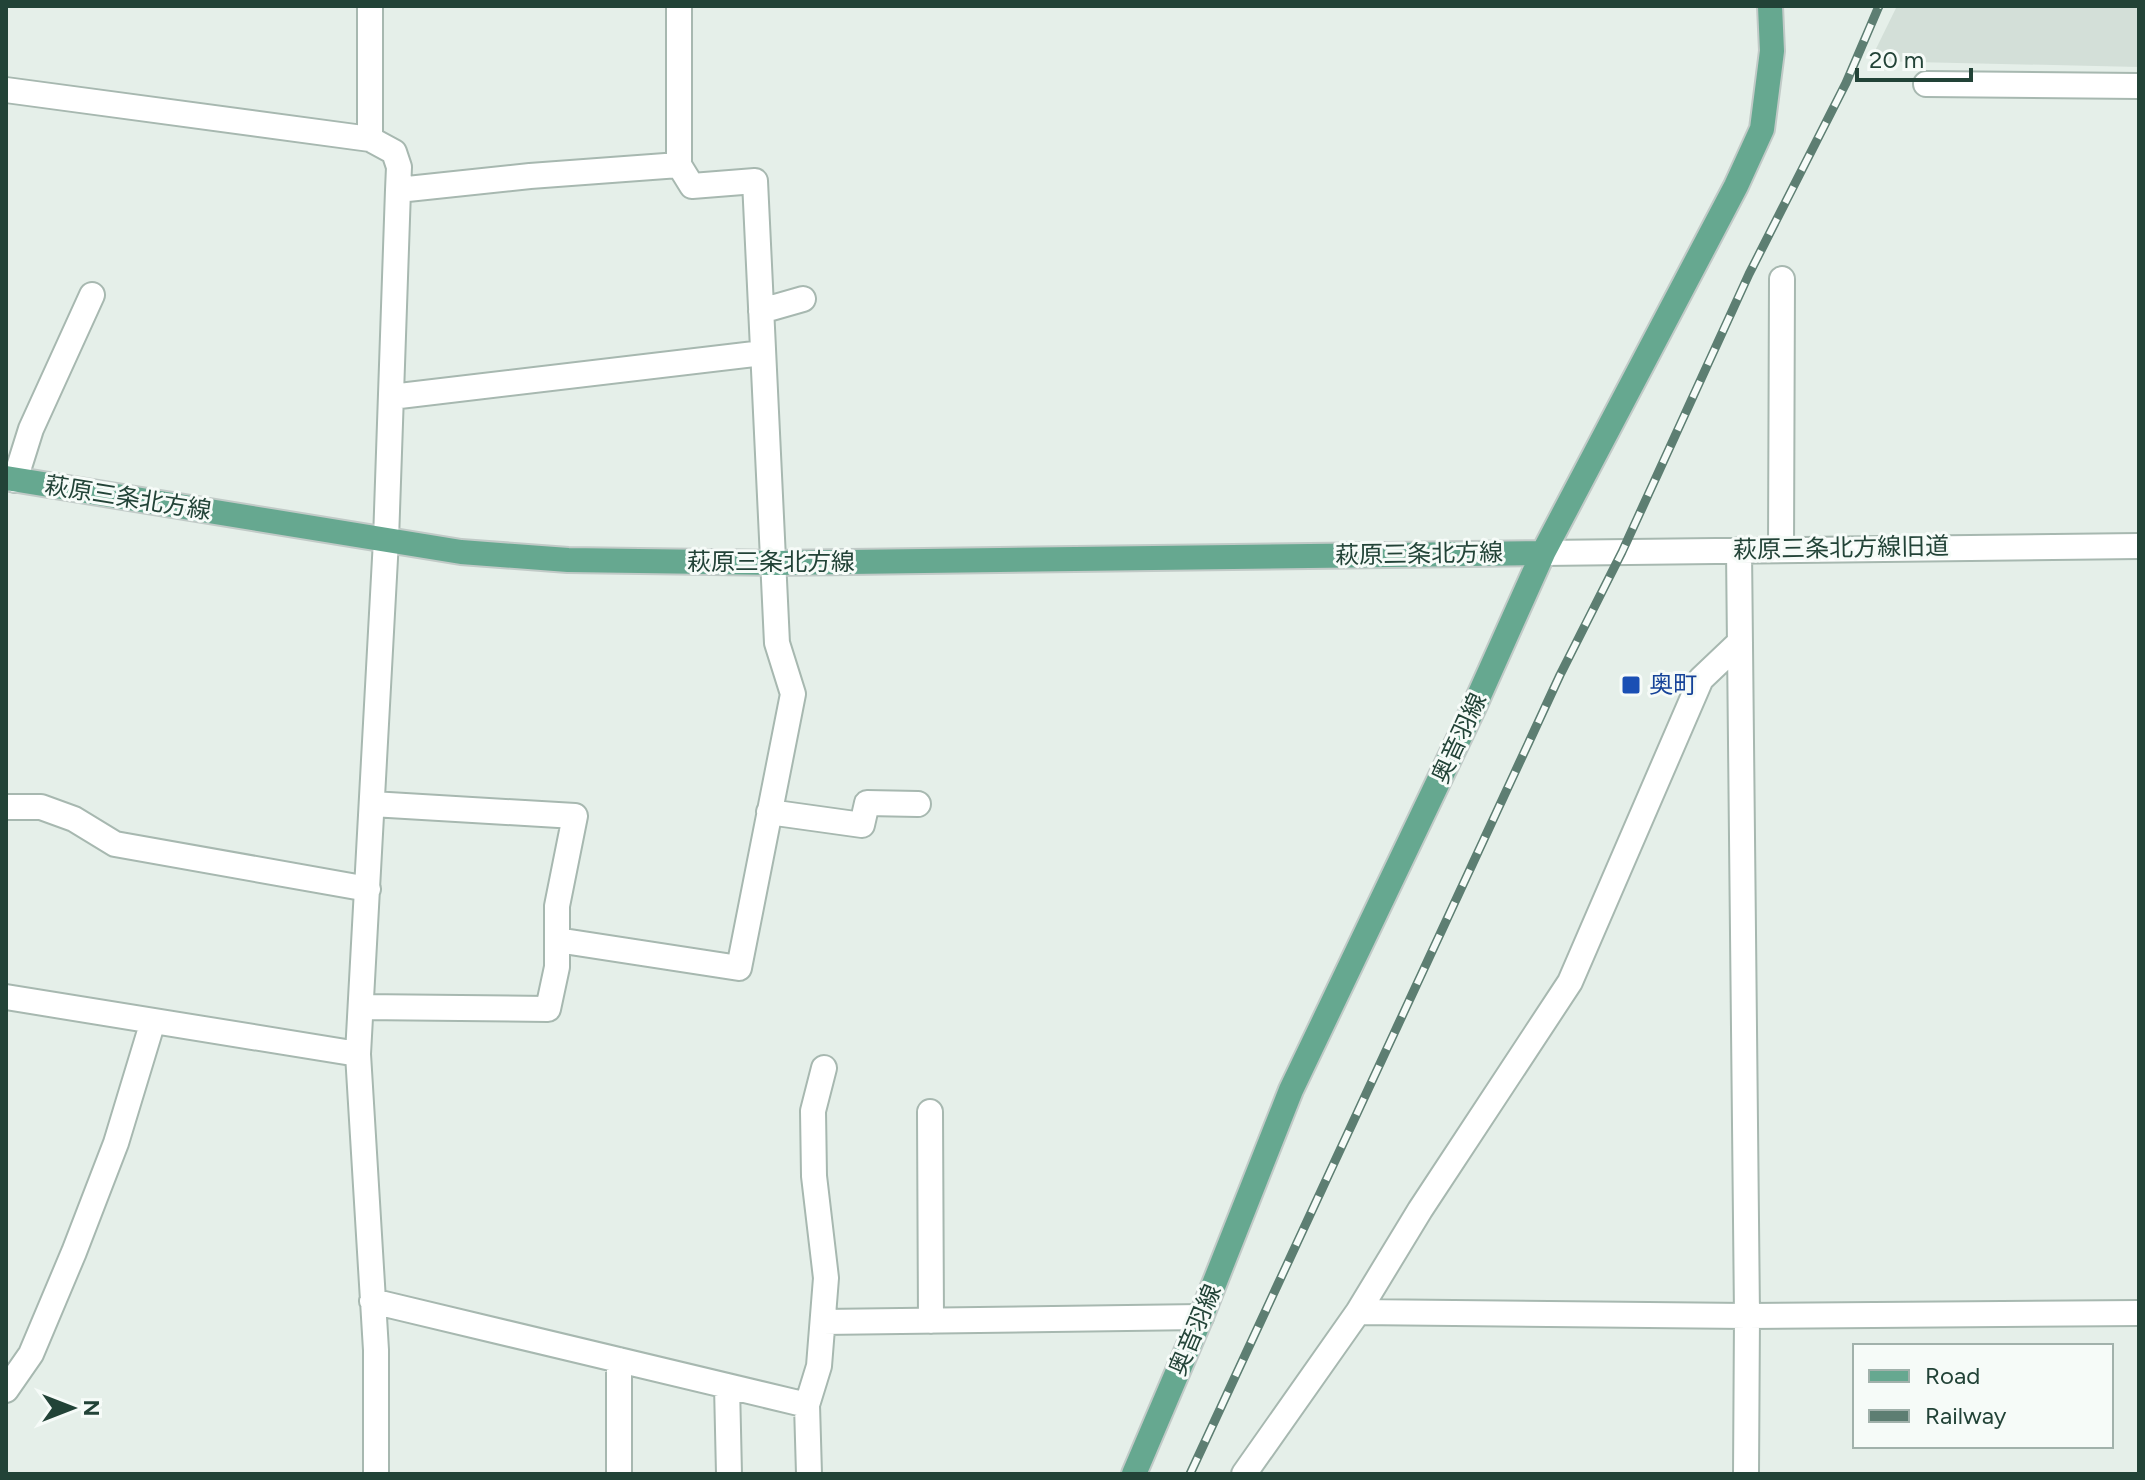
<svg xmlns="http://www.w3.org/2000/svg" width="2145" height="1480" viewBox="0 0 2145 1480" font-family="Figtree,'Noto Sans JP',sans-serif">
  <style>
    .built { fill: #d3dfd8 }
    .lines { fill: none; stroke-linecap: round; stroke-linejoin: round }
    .minor-casing { stroke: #a7b8b0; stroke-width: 28 }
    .major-casing { stroke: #c1cac7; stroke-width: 28 }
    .minor { stroke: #fff; stroke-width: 24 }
    .major { stroke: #66a890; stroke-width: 24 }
    .rail-casing { stroke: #5d7e72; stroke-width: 9 }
    .rail { stroke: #f6fbf8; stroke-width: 6; stroke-dasharray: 18; stroke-linecap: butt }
    .transit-dot { fill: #1a4fb4; stroke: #f6fbf8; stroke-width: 3 }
    .labels { text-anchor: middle; stroke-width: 6; stroke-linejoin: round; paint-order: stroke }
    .street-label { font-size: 24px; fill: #224337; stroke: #f6fbf8 }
    .transit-label { font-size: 24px; fill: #164399; stroke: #f6fbf8; text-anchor: start }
  </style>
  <rect width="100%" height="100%" fill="#e5efe9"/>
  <path class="built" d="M1897 6H2139V67L1870 61Z"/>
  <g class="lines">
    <defs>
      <path id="minor" d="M1926 84 2139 86
        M6 90 370 139 394 152 399 167 398 190
        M370 139V6
        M761 311 803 299
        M391 397 763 353
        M15 480 31 429 92 295
        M1739 550 1747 1316 1746 1474
        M1781 550 1782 279
        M1543 553 2139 546
        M6 807H41L74 819 115 844 368 889
        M769 812 862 825 867 803 918 804
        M557 940 739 968 793 694 777 643 755 181 692 186 679 165
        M6 997 358 1054
        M361 1007 548 1009 557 967V906L575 816 372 804
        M930 1112 931 1321
        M372 1301 807 1405
        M1358 1312 1747 1316 2139 1313
        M823 1322 1201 1317
        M619 1360V1474
        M727 1386 729 1474
        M6 1390 31 1354 74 1252 116 1143 153 1021
        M376 1474V1350L358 1054 386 540 398 190 530 176 679 165V6
        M809 1474 807 1405 819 1366 826 1278 814 1176 813 1111 824 1068
        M1244 1474 1358 1312 1420 1210 1570 982 1701 679 1740 642"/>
      <path id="major" d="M6 478 461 552 568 560 774 563 1543 553
        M1134 1474 1201 1317 1291 1090 1474 707 1543 553 1736 186 1762 129 1772 51 1770 6"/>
    </defs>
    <use href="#minor" class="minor-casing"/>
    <use href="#major" class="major-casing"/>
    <use href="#minor" class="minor"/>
    <use href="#major" class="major"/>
    <defs>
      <path id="rail" d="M1190 1474 1560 675 1622 552 1749 274 1846 83 1879 6"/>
    </defs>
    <use href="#rail" class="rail-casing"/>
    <use href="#rail" class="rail"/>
  </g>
  <rect class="transit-dot" x="1621" y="675" width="20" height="20" rx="4"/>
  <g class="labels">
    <g class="street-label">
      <text transform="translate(128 498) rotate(9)" y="8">萩原三条北方線</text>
      <text transform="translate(1841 548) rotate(-1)" y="8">萩原三条北方線旧道</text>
      <text transform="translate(1419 554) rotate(-1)" y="8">萩原三条北方線</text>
      <text x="771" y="570">萩原三条北方線</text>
      <text transform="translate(1459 738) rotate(-65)" y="8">奥音羽線</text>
      <text transform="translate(1195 1330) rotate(-67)" y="8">奥音羽線</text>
    </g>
    <g class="transit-label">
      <text x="1649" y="693">奥町</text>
    </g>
  </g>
  <rect width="2145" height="1480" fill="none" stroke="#224337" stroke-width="16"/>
  <rect x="1853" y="1344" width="260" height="104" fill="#f6fbf8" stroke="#a1b1ab" stroke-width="2"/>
  <rect x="1869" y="1370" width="40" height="12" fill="#66a890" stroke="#a1b1ab" stroke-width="2"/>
  <text x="1925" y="1384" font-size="24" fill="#224337">Road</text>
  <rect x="1869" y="1410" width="40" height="12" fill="#5d7e72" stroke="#a1b1ab" stroke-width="2"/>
  <text x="1925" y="1424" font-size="24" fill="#224337">Railway</text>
  <g transform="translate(72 1408) rotate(90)" stroke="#f6fbf8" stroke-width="6" paint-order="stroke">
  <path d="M0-6L14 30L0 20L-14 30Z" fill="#224337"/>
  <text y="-12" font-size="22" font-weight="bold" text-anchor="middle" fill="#224337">N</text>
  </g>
  <path d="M1857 68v12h114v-12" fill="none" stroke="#224337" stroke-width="4"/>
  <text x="1869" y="68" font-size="24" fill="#224337" stroke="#f6fbf8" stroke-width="6" paint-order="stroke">20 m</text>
</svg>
